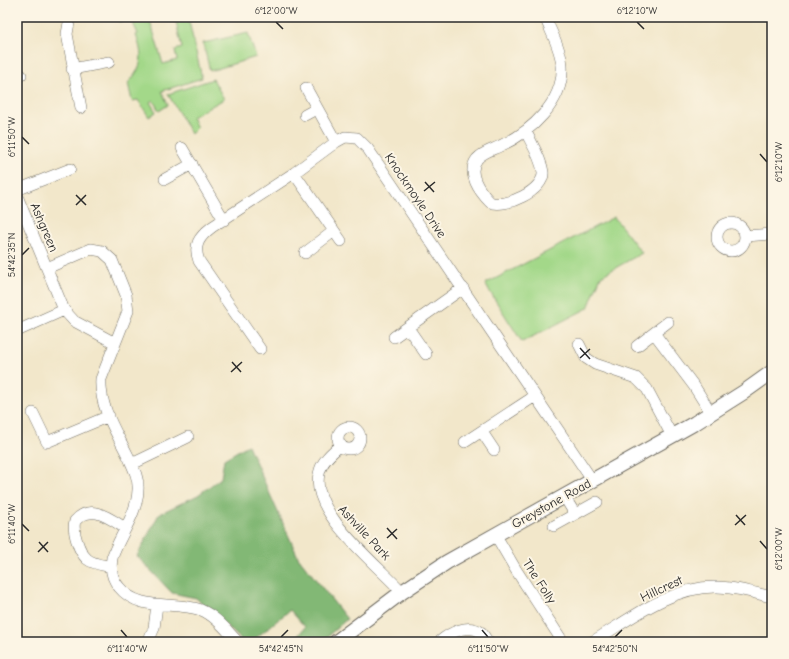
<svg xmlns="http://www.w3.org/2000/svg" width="789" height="659" viewBox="0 0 789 659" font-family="'Comic Neue',sans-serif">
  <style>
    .green { fill: #a3d889; stroke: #67825a }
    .forest { fill: #82b875; stroke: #567250 }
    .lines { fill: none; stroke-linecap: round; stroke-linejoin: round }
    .minor-casing { stroke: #716d63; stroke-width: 12 }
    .major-casing { stroke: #716d63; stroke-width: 16 }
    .minor { stroke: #fff; stroke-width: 11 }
    .major { stroke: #fff; stroke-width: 14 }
    .ticks { fill: none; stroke: #2b2b2b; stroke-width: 1.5 }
    .labels { text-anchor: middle; stroke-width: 4; stroke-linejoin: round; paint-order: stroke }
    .street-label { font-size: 13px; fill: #2b2b2b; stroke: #fcf5e5 }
    .neatline { fill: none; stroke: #2b2b2b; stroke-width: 1.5 }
    .ticks-label { font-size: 10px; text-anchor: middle; fill: #2b2b2b }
  </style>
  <rect width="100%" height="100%" fill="#fcf5e5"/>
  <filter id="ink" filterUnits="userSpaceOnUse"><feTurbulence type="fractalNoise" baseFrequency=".025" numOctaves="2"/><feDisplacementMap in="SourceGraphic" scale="8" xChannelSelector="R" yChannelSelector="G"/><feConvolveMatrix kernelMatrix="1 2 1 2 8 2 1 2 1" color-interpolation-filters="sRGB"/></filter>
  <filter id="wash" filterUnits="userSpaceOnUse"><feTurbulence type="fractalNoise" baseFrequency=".012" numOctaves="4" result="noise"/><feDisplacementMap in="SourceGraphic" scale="16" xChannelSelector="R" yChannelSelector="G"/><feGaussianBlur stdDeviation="0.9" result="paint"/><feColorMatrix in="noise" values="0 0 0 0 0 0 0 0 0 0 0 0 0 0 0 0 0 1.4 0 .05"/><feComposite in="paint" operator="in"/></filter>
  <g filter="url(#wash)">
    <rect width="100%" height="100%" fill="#f2e7ca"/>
    <path class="green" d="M117 17H149L163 64 177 60 175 50 182 48 175 17H188L202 78 162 91 168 105 159 111 153 100 150 102 156 112 149 117 138 100 132 101 128 83C144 66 143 55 136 35L138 34 133 23 128 20 120 22Z
      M248 33 256 57 210 71 203 43Z
      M213 79 224 99 192 117 197 128 191 134 168 94Z
      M614 217 642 253 601 276 588 308 522 342 485 284Z"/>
    <path class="forest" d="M248 445 298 557 347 619 321 642H293L305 627 290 610 251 642H244L196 598 172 593 137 556 159 514 198 495 221 478 224 459Z"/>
  </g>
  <g filter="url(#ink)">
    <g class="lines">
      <defs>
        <path id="minor" d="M70 17 67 34 81 108
          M72 69 109 62
          M17 76 21 75
          M306 88 336 142
          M305 115 316 109
          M526 132C532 144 541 158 543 172 545 190 505 209 490 202 480 192 466 173 477 159 483 152 492 150 500 146 531 132 564 102 562 66 561 49 551 32 545 17
          M182 148 224 220
          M294 173 341 241
          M165 179 192 164
          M17 190 70 169
          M17 196 64 310 74 321 115 343
          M717 237a14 14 0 1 1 28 0a14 14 0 1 1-28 0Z
          M745 236 772 234
          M305 253 334 231
          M47 268 91 249 102 251 112 260 126 295 128 311 101 379C99 407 117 433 129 458 134 469 139 479 138 490 137 515 119 536 112 558 110 570 112 579 119 587 140 613 174 600 201 610 216 616 227 631 238 642
          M408 328 426 354
          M17 331 64 310
          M654 333 694 386 711 413
          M394 337 463 288
          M579 344 586 358 595 364 636 378 647 389 672 436
          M637 346 668 322
          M260 349 199 261C193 245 199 237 212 227L294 173 336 142 345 137 357 138 368 149 592 480
          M33 413 47 442 109 416
          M338 438a11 11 0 1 1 22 0a11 11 0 1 1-22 0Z
          M482 432 494 450
          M465 442 535 396
          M341 445C331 453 321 462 319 474 310 513 378 565 402 592
          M132 464 188 437
          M564 496 575 514
          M554 526 597 502
          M495 534 516 570 563 642
          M111 567C103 565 93 564 87 559 79 552 72 531 75 521 91 503 109 518 125 528
          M148 642 154 628 157 605
          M439 642C451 632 468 623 482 633L488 642
          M592 642C630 619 671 586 717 587 736 587 754 593 772 597"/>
        <path id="major" d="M336 642 402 592 447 562 695 423 744 392 772 372"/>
      </defs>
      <use href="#minor" class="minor-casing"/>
      <use href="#major" class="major-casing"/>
      <use href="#minor" class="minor"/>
      <use href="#major" class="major"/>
    </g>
  </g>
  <path class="ticks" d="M276 22 283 29M637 22 644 29M22 137 29 144M760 154 767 162M425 182 434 192M424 191 435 182M76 195 86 205M76 205 86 195M22 255 29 248M580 348 590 359M580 358 590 349M232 362 241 372M231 372 242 362M736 515 745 525M22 524 29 531M735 525 746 515M387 528 397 539M387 538 397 529M760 541 767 549M39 542 48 552M38 552 48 542M121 630 127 637M482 630 488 637M281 637 288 630M615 637 622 630"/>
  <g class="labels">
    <g class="street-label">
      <text transform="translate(416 195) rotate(56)" y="5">Knockmoyle Drive</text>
      <text transform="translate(45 227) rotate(67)" y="5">Ashgreen</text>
      <text transform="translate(551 503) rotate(-29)" y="5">Greystone Road</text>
      <text transform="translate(365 532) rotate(47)" y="5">Ashville Park</text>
      <text transform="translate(540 581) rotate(57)" y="5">The Folly</text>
      <text transform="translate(661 588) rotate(-25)" y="5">Hillcrest</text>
    </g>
  </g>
  <rect width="789" height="659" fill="none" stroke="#fcf5e5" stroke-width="44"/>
  <rect x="22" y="22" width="745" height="615" class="neatline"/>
  <g class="ticks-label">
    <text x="276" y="14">6°12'00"W</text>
    <text x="637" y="14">6°12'10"W</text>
    <text transform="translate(11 137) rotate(-90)" y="4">6°11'50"W</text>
    <text transform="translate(778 162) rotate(-90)" y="4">6°12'10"W</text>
    <text transform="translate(11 255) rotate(-90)" y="4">54°42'35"N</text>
    <text transform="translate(11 524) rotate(-90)" y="4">6°11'40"W</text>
    <text transform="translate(778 549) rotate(-90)" y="4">6°12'00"W</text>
    <text x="127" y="652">6°11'40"W</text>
    <text x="281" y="652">54°42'45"N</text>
    <text x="488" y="652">6°11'50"W</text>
    <text x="615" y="652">54°42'50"N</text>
  </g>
</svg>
